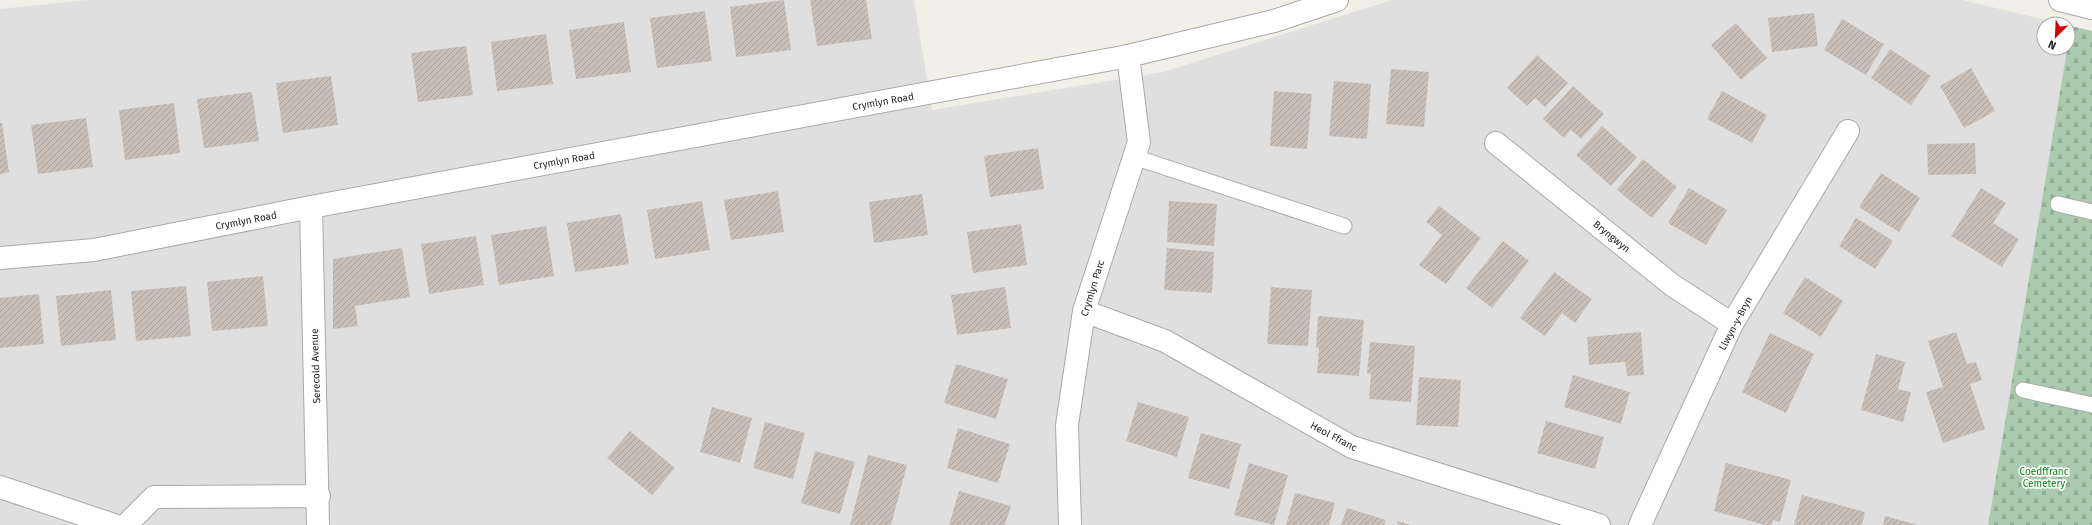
<svg xmlns="http://www.w3.org/2000/svg" width="2092" height="525" viewBox="0 0 2092 525" font-family="'Fira Sans',sans-serif">
  <style>
    .residential { fill: #e0dfdf }
    .cemetery { fill: url(#cemetery-stones) }
    .building { fill: url(#building-hatch) }
    .lines { fill: none; stroke-linecap: round; stroke-linejoin: round }
    .service-casing { stroke: #a9a9a9; stroke-width: 17 }
    .minor-casing { stroke: #a9a9a9; stroke-width: 24 }
    .tertiary-casing { stroke: #a9a9a9; stroke-width: 24 }
    .service { stroke: #fff; stroke-width: 15 }
    .minor { stroke: #fff; stroke-width: 22 }
    .tertiary { stroke: #fff; stroke-width: 22 }
    .labels { text-anchor: middle; stroke-width: 3.5; stroke-linejoin: round; paint-order: stroke }
    .street-label { font-size: 10px; fill: #222; stroke: #fff }
    .park-label { font-size: 10px; fill: #0c8416; stroke: #fff }
  </style>
  <defs>
    <pattern id="cemetery-stones" width="16" height="16" patternUnits="userSpaceOnUse"><rect width="16" height="16" fill="#aacbaf"/><path d="M2 7V4a2 2 0 0 1 4 0v3zM10 15v-3a2 2 0 0 1 4 0v3z" fill="#92ae96"/></pattern>
    <pattern id="building-hatch" width="6" height="6" patternUnits="userSpaceOnUse"><rect width="6" height="6" fill="#c7bfb8"/><path d="M-1 1l2-2M0 6l6-6M5 7l2-2" fill="none" stroke="#aba49e"/></pattern>
  </defs>
  <rect width="100%" height="100%" fill="#f2efe9"/>
  <path class="residential" d="M88 0H914L932 110 1163 72 1392 0H1962L2063 24H2044V48H2068L1988 525H0V9Z"/>
  <path class="cemetery" d="M2071 26 2092 31V525H1988Z"/>
  <path class="building" d="M784 0 791 50 736 57 730 7Z
    M810 0H866L872 39 817 46Z
    M705 11 712 61 657 68 650 18Z
    M1814 13 1818 46 1772 52 1768 18Z
    M1842 19 1884 44 1866 75 1824 50Z
    M624 22 631 72 576 79 569 30Z
    M1736 23 1767 58 1741 80 1711 45Z
    M546 34 553 84 497 91 491 42Z
    M466 46 473 95 418 102 411 53Z
    M1890 49 1931 76 1911 105 1871 78Z
    M1537 55 1568 83 1545 107 1535 98 1527 106 1507 88Z
    M1971 68 1995 111 1964 128 1940 86Z
    M1391 69 1429 72 1424 127 1386 124Z
    M331 76 338 125 283 133 276 83Z
    M1334 81 1371 84 1367 139 1329 136Z
    M1573 86 1604 114 1581 139 1571 130 1564 138 1543 119Z
    M1274 91 1312 94 1307 149 1270 146Z
    M1722 91 1767 115 1752 143 1707 119Z
    M252 92 259 141 204 148 197 99Z
    M174 103 180 153 125 160 119 110Z
    M86 118 93 167 38 174 31 125Z
    M0 123H2L9 172 0 174Z
    M1602 126 1637 157 1611 186 1576 155Z
    M1975 143 1976 174 1928 175 1927 144Z
    M1038 148 1044 189 990 197 984 156Z
    M1643 159 1677 187 1652 218 1617 190Z
    M1881 173 1920 198 1899 232 1859 207Z
    M1689 188 1727 210 1706 245 1668 223Z
    M1981 188 2006 203 1993 223 2019 239 2002 267 1951 236Z
    M778 191 784 232 731 240 724 200Z
    M922 194 928 235 874 243 869 202Z
    M702 201 710 250 655 259 647 210Z
    M1169 201 1217 204 1214 246 1167 242Z
    M1439 206 1481 238 1446 284 1419 265 1442 235 1426 222Z
    M621 214 629 264 575 272 567 223Z
    M1856 218 1893 241 1875 269 1839 246Z
    M1021 224 1027 265 973 273 967 232Z
    M546 226 554 276 499 285 491 235Z
    M476 236 484 285 429 294 421 244Z
    M1503 241 1529 261 1492 308 1466 288Z
    M402 248 410 297 355 306 358 326 333 329V259Z
    M1167 248 1214 252 1212 293 1164 290Z
    M1554 272 1592 299 1575 323 1562 313 1545 336 1520 318Z
    M263 276 268 326 212 331 207 282Z
    M1805 277 1843 301 1821 337 1783 313Z
    M186 286 191 336 136 341 131 291Z
    M1005 287 1011 328 957 335 951 295Z
    M1271 287 1312 290 1308 346 1267 344Z
    M111 290 116 340 61 346 56 296Z
    M39 294 44 344 0 348V298Z
    M1318 316 1364 320 1359 376 1317 373 1319 348H1316Z
    M1641 332 1644 375 1627 376 1625 362 1589 365 1587 337Z
    M1956 332 1967 364 1976 362 1982 380 1970 384 1985 429 1943 443 1926 392 1943 387 1928 341Z
    M1770 333 1814 354 1786 413 1742 392Z
    M1370 342 1415 346 1411 402 1369 399 1371 374 1367 373Z
    M1876 354 1905 362 1898 389 1911 392 1903 422 1861 410Z
    M956 364 1008 379 996 419 944 403Z
    M1573 375 1630 392 1621 424 1564 407Z
    M1419 377 1461 380 1458 427 1416 425Z
    M1138 402 1189 417 1177 457 1126 441Z
    M712 407 752 418 740 463 700 452Z
    M1546 421 1604 437 1595 469 1537 453Z
    M765 422 805 433 793 479 753 468Z
    M958 428 1010 444 998 483 947 468Z
    M630 431 675 468 652 495 607 458Z
    M1201 433 1241 444 1229 489 1188 478Z
    M815 451 855 462 840 514 801 503Z
    M868 455 907 465 891 525H850Z
    M1249 463 1288 475 1274 525 1234 515Z
    M1726 463 1791 480 1780 522 1773 520 1772 525H1765L1714 511Z
    M959 491 1011 506 1005 525H949Z
    M1295 493 1335 503 1329 525H1286Z
    M1802 495 1865 512 1862 525H1794Z
    M1347 508 1386 520 1384 525H1341Z
    M1885 516 1918 525H1883Z
    M1398 521 1411 525H1397Z"/>
  <g class="lines">
    <defs>
      <path id="service" d="M1134 157 1344 226
        M2058 204 2092 212
        M2023 390 2092 405"/>
      <path id="minor" d="M1496 143 1672 285 1732 324
        M311 207 318 525
        M1084 311 1165 341 1352 447 1599 525
        M0 487 114 525
        M126 525 154 497 319 496
        M1070 525 1067 425 1084 311 1139 142 1128 56
        M1640 525 1732 324 1848 131"/>
      <path id="tertiary" d="M2060 0 2092 8
        M0 258 94 250 311 207 1128 56 1274 21 1337 0"/>
    </defs>
    <use href="#service" class="service-casing"/>
    <use href="#minor" class="minor-casing"/>
    <use href="#tertiary" class="tertiary-casing"/>
    <use href="#service" class="service"/>
    <use href="#minor" class="minor"/>
    <use href="#tertiary" class="tertiary"/>
  </g>
  <g class="labels">
    <g class="street-label">
      <text transform="translate(883 101) rotate(-10)" y="4">Crymlyn Road</text>
      <text transform="translate(564 160) rotate(-10)" y="4">Crymlyn Road</text>
      <text transform="translate(246 220) rotate(-11)" y="4">Crymlyn Road</text>
      <text transform="translate(1612 236) rotate(39)" y="4">Bryngwyn</text>
      <text transform="translate(1092 288) rotate(-73)" y="4">Crymlyn Parc</text>
      <text transform="translate(1735 323) rotate(-62)" y="4">Llwyn-y-Bryn</text>
      <text transform="translate(315 366) rotate(-92)" y="4">Serecold Avenue</text>
      <text transform="translate(1334 436) rotate(28)" y="4">Heol Ffranc</text>
    </g>
    <g class="park-label">
      <text x="2044" y="475">Coedffranc<tspan x="2044" dy="12">Cemetery</tspan></text>
    </g>
  </g>
  <g transform="translate(2056 36) rotate(204)"><circle r="19" fill="#ffffff" stroke="#a7a7a7"/>
  <path d="M0-3L7 15L0 10L-7 15Z" fill="#d40000"/>
  <text y="-6" font-size="11" font-weight="bold" text-anchor="middle" fill="#222222">N</text>
  </g>
</svg>
